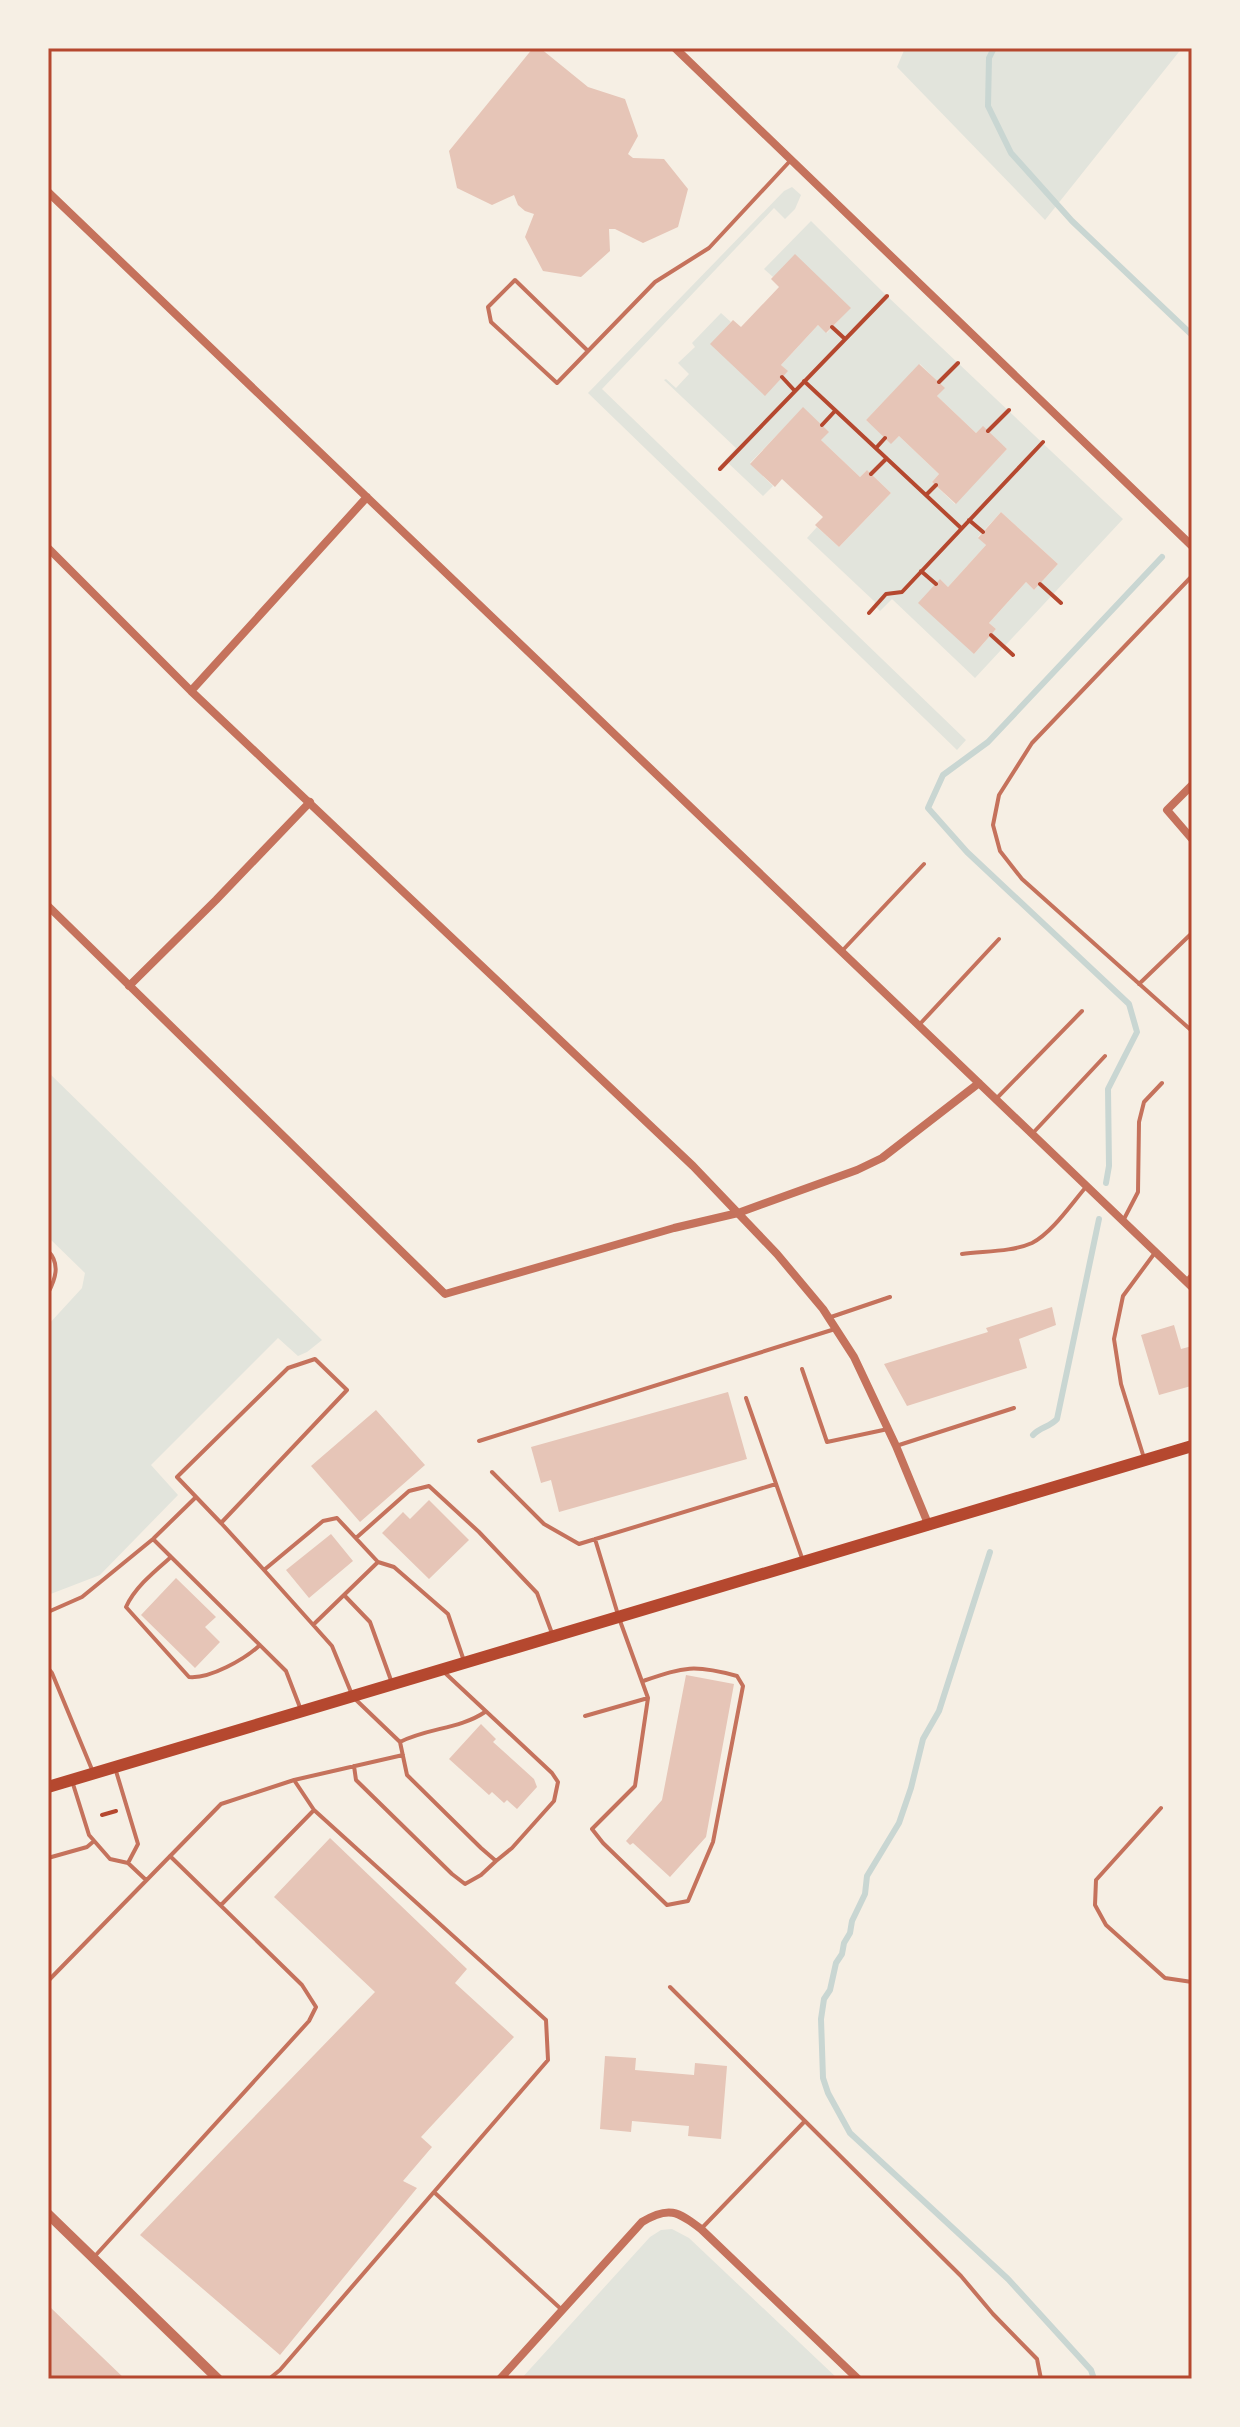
<svg xmlns="http://www.w3.org/2000/svg" width="1240" height="2427" viewBox="0 0 1240 2427" font-family="Signika,sans-serif">
  <style>
    .green { fill: #e2e4dc; fill-rule: evenodd }
    .lines { fill: none; stroke-linecap: round; stroke-linejoin: round }
    .stream { stroke: #c9d6d2; stroke-width: 6 }
    .building { fill: #e6c5b7 }
    .path { stroke: #b5482f; stroke-width: 4 }
    .service { stroke: #c5725c; stroke-width: 4 }
    .minor { stroke: #c5725c; stroke-width: 8 }
    .tertiary { stroke: #c5725c; stroke-width: 10 }
    .primary { stroke: #b5482f; stroke-width: 12 }
    .neatline { fill: none; stroke: #b5482f; stroke-width: 3 }
  </style>
  <rect width="100%" height="100%" fill="#f6efe4"/>
  <path class="green" d="M905 48H1182L1045 220 897 67Z
    M792 187 801 195 795 209 785 219 774 208 602 389 966 740 957 750 588 393 784 191Z
    M811 221 887 296 1123 519 975 678 892 599 880 611 874 605 875 602 807 538 817 527 839 547 891 493 867 470 860 477 821 440 803 408 750 463 773 486 763 496 725 460 736 448 664 380 666 379 676 388 689 374 678 363 695 347 692 343 721 313 731 322 711 344 787 371 781 365 818 325 827 333 850 308 773 277 764 269ZM920 364 944 388 937 396 976 433 983 427 1007 449 955 504 932 482 939 474 899 436 891 443 866 420ZM1001 512 1058 564 1034 590 1026 582 989 623 996 629 974 654 940 579 948 587 986 545 978 537Z
    M48 1072 322 1340 307 1352 298 1356 278 1338 151 1465 178 1495 100 1575 48 1595V1325L82 1288 85 1273 48 1237Z
    M672 2229 689 2238 838 2379H521L650 2237 661 2230Z"/>
  <g class="lines">
    <path class="stream" d="M994 48 989 58 988 106 1011 153 1072 221 1192 335
      M1106 1183 1109 1166 1108 1089 1137 1032 1129 1004 967 852 928 808 943 775 988 742 1162 557
      M1033 1435C1040 1427 1050 1427 1057 1419L1099 1219
      M990 1552 939 1711 923 1739 911 1788 899 1823 867 1876 865 1894 852 1921 850 1933 844 1943 842 1954 836 1963 830 1990 824 1999 821 2019 823 2078 828 2093 850 2133 1008 2279 1091 2370 1094 2379"/>
  </g>
  <path class="building" d="M533 48H540L588 87 625 99 638 136 628 154 633 158 664 159 688 189 678 227 643 243 615 229H609L610 251 581 277 543 271 525 237 534 214 525 211 518 205 514 195 492 205 457 188 449 151Z
    M795 254 851 308 826 333 818 325 781 365 788 371 765 396 710 344 733 320 741 327 779 287 771 279Z
    M919 364 945 388 937 396 976 433 983 426 1007 449 956 504 932 482 939 474 899 436 891 444 866 420Z
    M803 407 829 432 821 440 860 477 867 470 891 493 839 547 815 525 823 517 782 479 775 487 750 464Z
    M1001 512 1058 564 1034 590 1026 582 989 623 996 629 974 654 918 603 940 579 948 587 986 545 978 538Z
    M1052 1307 1056 1325 1019 1339 1027 1368 907 1406 884 1364 988 1332 986 1328Z
    M1174 1325 1181 1349 1192 1346V1379L1189 1380 1191 1386 1159 1395 1141 1335Z
    M728 1392 747 1459 559 1512 551 1480 541 1483 531 1447Z
    M376 1410 425 1465 360 1522 311 1466Z
    M429 1500 469 1540 429 1579 382 1533 403 1512 410 1519Z
    M331 1534 353 1561 309 1598 286 1570Z
    M176 1578 216 1617 205 1627 220 1642 195 1668 141 1615Z
    M686 1675 734 1684 706 1837 670 1877 633 1843 630 1845 626 1841 662 1800Z
    M481 1724 496 1739 493 1742 534 1779 537 1787 517 1809 507 1800 504 1803 492 1792 489 1795 449 1759Z
    M330 1838 467 1969 455 1983 514 2037 421 2137 432 2147 403 2181 417 2188 280 2355 140 2235 375 1992 274 1897Z
    M605 2056 636 2058 635 2070 694 2075 695 2063 727 2066 721 2139 688 2136 689 2126 632 2121 631 2132 600 2129Z
    M51 2308 78 2334 125 2379H48V2311Z"/>
  <g class="lines">
    <path class="path" d="M832 327 845 339
      M782 377 794 390
      M804 381 961 528
      M939 382 958 363
      M822 425 835 411
      M988 431 1009 410
      M876 448 885 438
      M720 469 887 296
      M871 474 886 459
      M926 495 936 485
      M969 520 983 532
      M921 571 936 584
      M1040 584 1061 603
      M869 613 886 594 902 592 1043 442
      M991 635 1013 655
      M102 1815 116 1811"/>
    <path class="service" d="M588 351 515 280 488 307 491 322 557 383 655 282 709 248 790 161
      M1192 576 1032 743 999 795 993 825 1000 851 1022 879 1192 1031
      M842 951 924 864
      M1139 984 1192 933
      M919 1025 999 939
      M996 1099 1082 1011
      M1032 1134 1105 1056
      M1124 1219 1138 1192 1139 1122 1144 1102 1162 1083
      M48 1251C61 1264 55 1280 48 1293
      M962 1254C984 1251 1012 1252 1032 1243 1052 1233 1072 1203 1086 1187
      M1186 1281 1192 1274
      M831 1317 890 1297
      M315 1359 347 1390 221 1523 177 1477 288 1368Z
      M802 1369 827 1442 888 1429
      M746 1398 802 1558
      M479 1441 835 1329
      M896 1446 1014 1408
      M1144 1458 1121 1384 1114 1339 1123 1296 1154 1254
      M492 1472 544 1524 579 1544 776 1484
      M221 1523 264 1570
      M154 1538 195 1498
      M356 1538 409 1491 429 1486 479 1532 537 1593 553 1636
      M595 1539 619 1618 648 1698 635 1786 592 1829 603 1843 667 1905 688 1901 713 1842 743 1686 737 1676C693 1664 685 1667 643 1681
      M171 1557C155 1571 135 1587 126 1607L189 1677C210 1679 245 1659 260 1645
      M345 1596 370 1622 392 1683
      M48 1612 82 1597 153 1539 286 1671 301 1710
      M314 1624 378 1562
      M48 1668 52 1673 93 1772
      M444 1672 552 1773 558 1782 554 1801 512 1848 496 1861 481 1848 407 1775 400 1742 353 1697 332 1646 264 1570 323 1521 337 1518 378 1562 394 1567 448 1614 464 1661
      M585 1716 648 1698
      M400 1742C427 1728 460 1729 485 1712
      M354 1766 356 1780 452 1874 465 1884 481 1875 496 1861
      M116 1771 138 1844 128 1863
      M73 1784 89 1835 110 1859 128 1863 146 1880
      M1161 1808 1096 1880 1095 1905 1106 1925 1165 1978 1192 1982
      M48 1858 87 1847 94 1841
      M221 1905 314 1810 294 1780 403 1755
      M48 1981 221 1804 294 1780
      M670 1987 961 2276 993 2314 1037 2359 1041 2379
      M435 2193 561 2309
      M701 2229 805 2121
      M95 2256 309 2021 316 2007 302 1985 170 1856
      M269 2379 280 2370 548 2060 546 2020 314 1810"/>
    <path class="minor" d="M675 48 1192 546
      M48 192 1192 1287
      M48 548 191 691 693 1166 777 1254 823 1309 854 1357 896 1446 929 1526
      M191 691 367 497
      M1192 785 1167 810 1192 839
      M48 906 445 1294 674 1228 738 1213 857 1170 882 1158 979 1083
      M129 986 216 900 310 802
      M500 2379 642 2222C668 2206 678 2211 701 2229L858 2379"/>
    <path class="tertiary" d="M48 2214 218 2379"/>
    <path class="primary" d="M48 1787 1192 1446"/>
  </g>
  <rect width="1240" height="2427" fill="none" stroke="#f6efe4" stroke-width="100"/>
  <rect x="50" y="50" width="1140" height="2327" class="neatline"/>
</svg>
